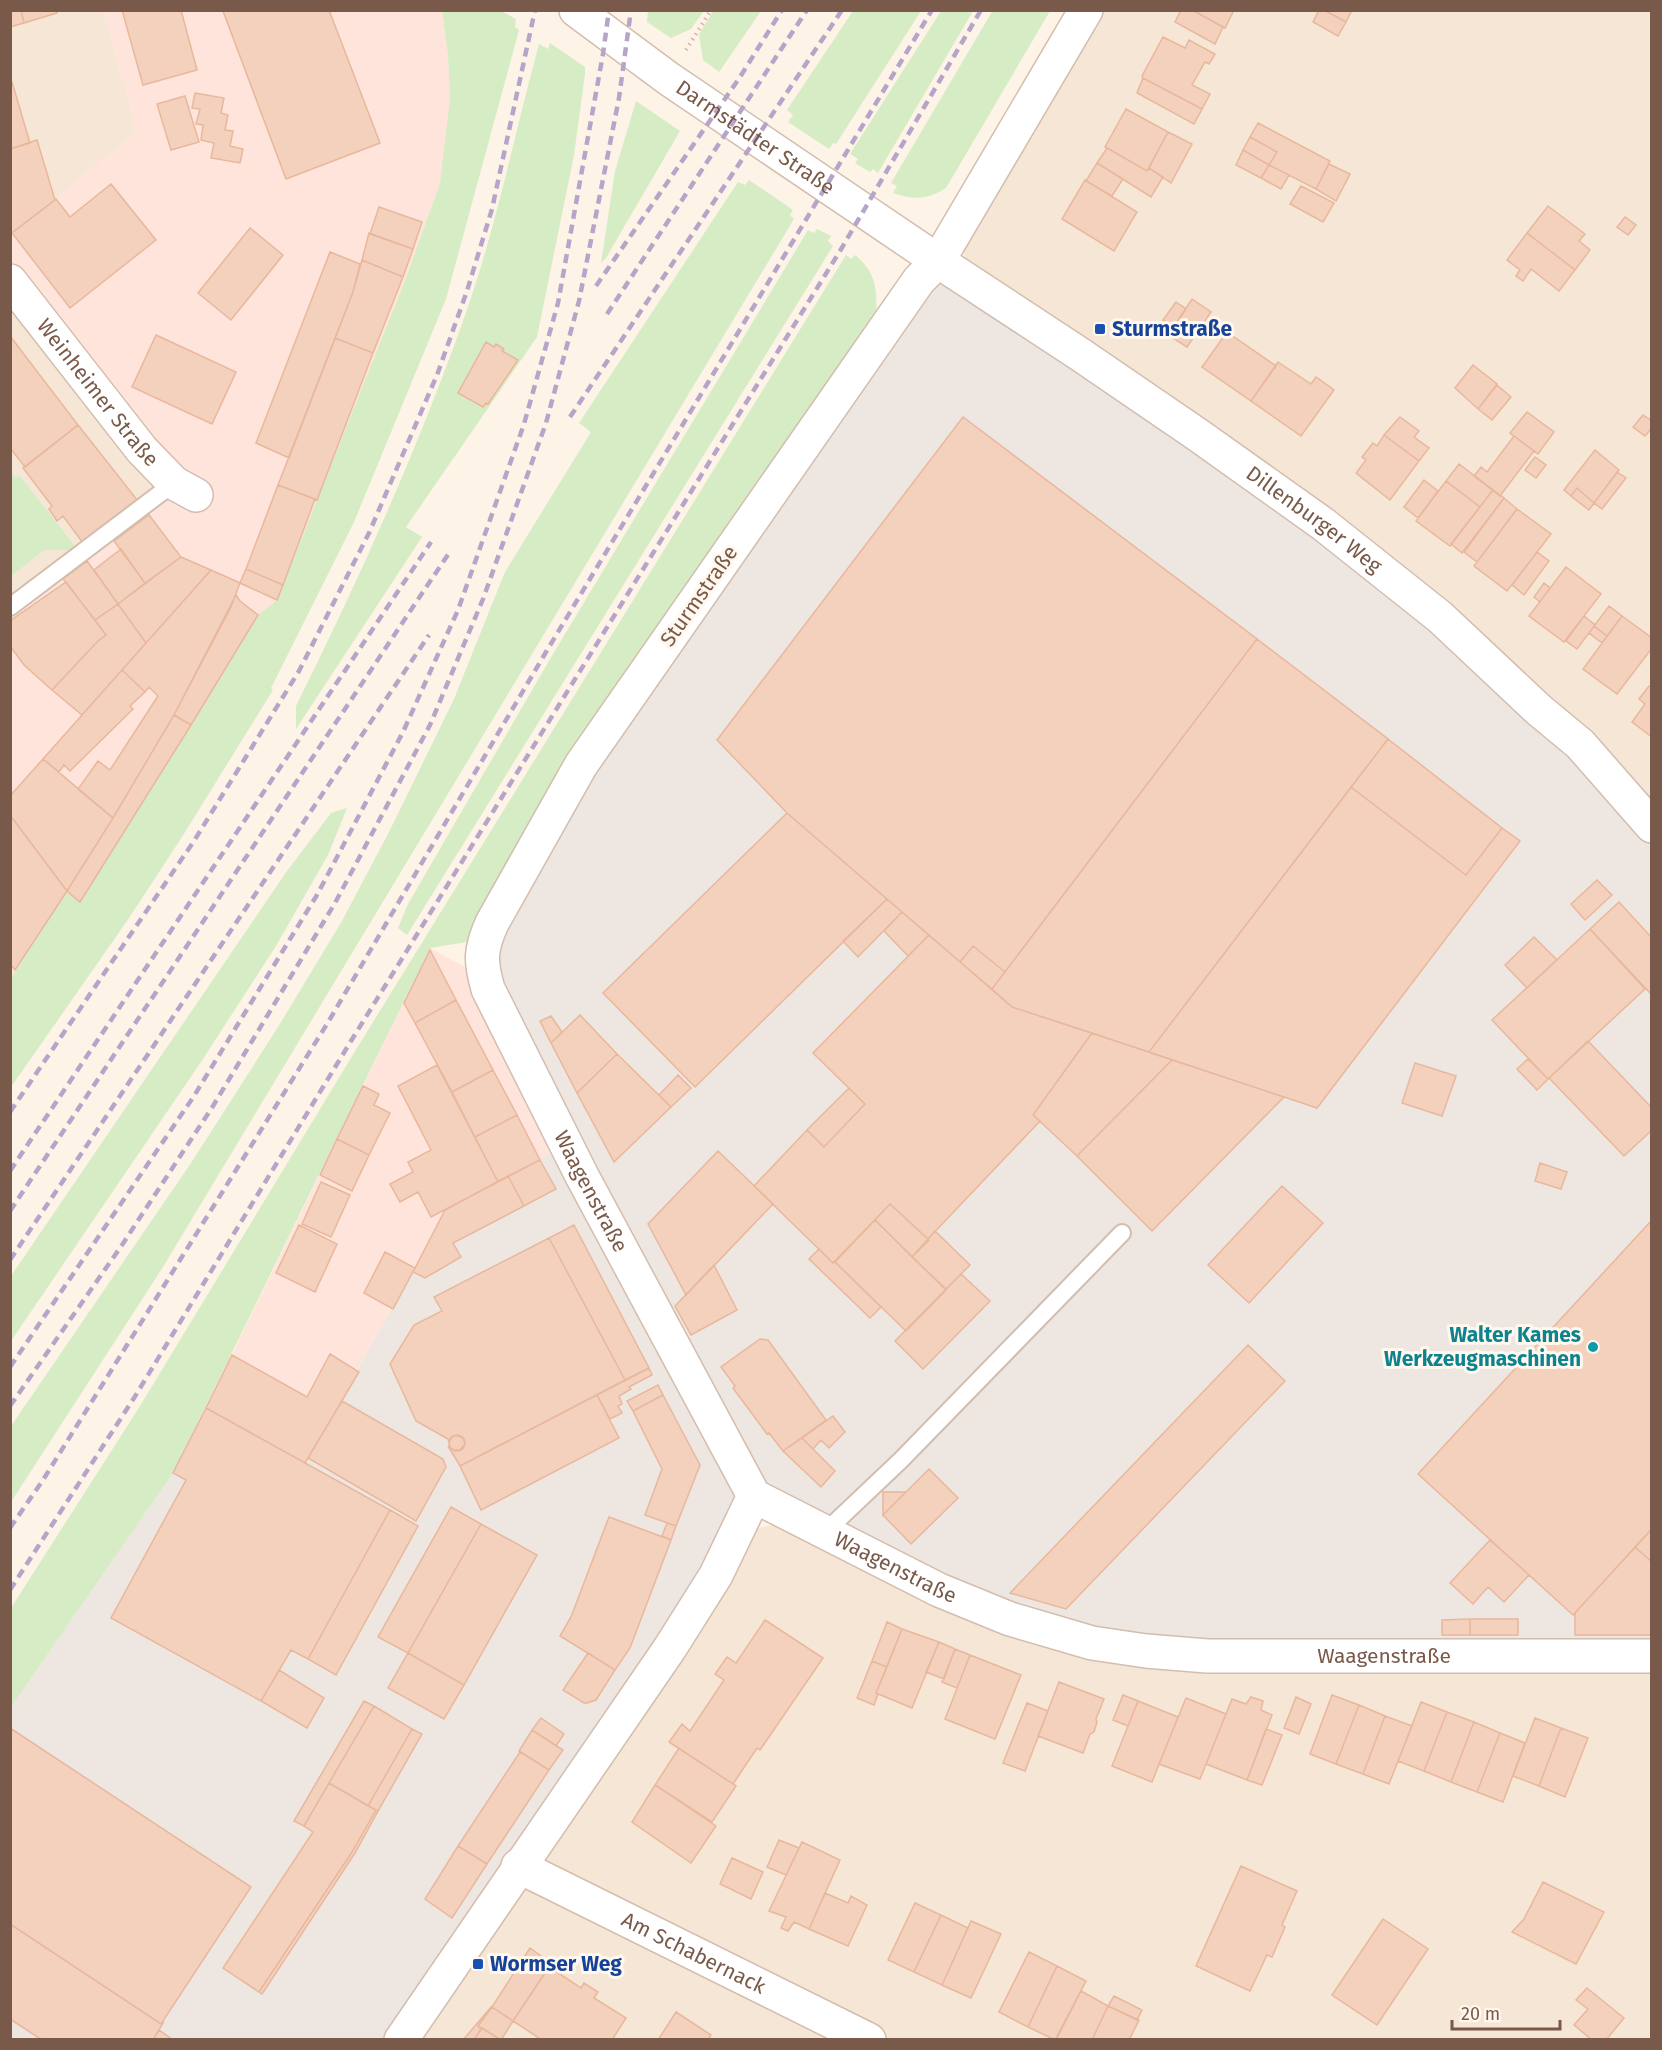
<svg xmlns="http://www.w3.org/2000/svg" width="1662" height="2050" viewBox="0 0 1662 2050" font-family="'Fira Sans',sans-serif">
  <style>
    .residential { fill: #f6e6d5 }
    .commercial { fill: #fee4da }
    .industrial { fill: #eee6e1 }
    .green { fill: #d6ecc4 }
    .building { fill: #f4d1bd; stroke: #e8b79c; stroke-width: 1.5 }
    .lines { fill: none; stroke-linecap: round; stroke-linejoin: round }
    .lane-casing { stroke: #d3bdae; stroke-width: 20 }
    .street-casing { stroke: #d3bdae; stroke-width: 36 }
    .path { stroke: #dab49f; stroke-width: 4; stroke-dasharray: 1.5 4.5; stroke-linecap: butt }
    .lane { stroke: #fff; stroke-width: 16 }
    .street { stroke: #fff; stroke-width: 33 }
    .rail { stroke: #b7a4c9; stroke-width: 4.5; stroke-dasharray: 9 6; stroke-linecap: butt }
    .transit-dot { fill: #1a4fb4; stroke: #fff8ee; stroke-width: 2 }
    .culture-dot { fill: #0f9aa8; stroke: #fff8ee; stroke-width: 2 }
    .labels { text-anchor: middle; stroke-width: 6; stroke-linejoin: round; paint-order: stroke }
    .street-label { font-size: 21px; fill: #795949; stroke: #fff8ee }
    .transit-label { font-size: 21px; font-weight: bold; fill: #164399; stroke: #fff8ee; text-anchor: start }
    .culture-label { font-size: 21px; font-weight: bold; fill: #0d838f; stroke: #fff8ee; text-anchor: end }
  </style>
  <rect width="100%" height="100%" fill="#fdf4e7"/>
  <path class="residential" d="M11 11H103L132 112 135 133 11 236Z
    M1092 11H1651V819L969 274 960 236Z
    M10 261 172 481 10 597Z
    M789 1521 1651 1659V2039L409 2040 750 1530Z"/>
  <path class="commercial" d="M103 11H442L448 55 450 99 448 125 440 183 406 278 277 600 258 615 191 725 80 902 67 892 11 978V597L172 481 11 261V236L135 133 132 112Z
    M430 948 476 973 561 1147 446 1212 305 1463 206 1408Z"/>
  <path class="industrial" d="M962 281 1439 624 1651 834V1654H1209L1013 1615 769 1497 393 2039 11 2040V1707L173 1473 305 1463 446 1212 561 1147 491 987 495 923 922 283Z"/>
  <path class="green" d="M714 10 761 11 719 72 703 60 699 34Z
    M993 10 1050 11 946 188C926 200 915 200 893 193L897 186 891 183Z
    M442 11H501L516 19 515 27 519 30 446 299 354 522 271 688 273 690 182 837 127 921 11 1087V978L67 891 80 901 191 725 258 615 277 600 406 278 440 183 450 99 448 55Z
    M648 11V10L704 11 691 29 671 38 647 22Z
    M853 11H921L836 144 833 143 829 149 788 122 793 115 787 110Z
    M941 11H973L878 173 873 169 870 172 855 163 858 159 850 154Z
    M550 43 585 67V74L574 155 537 337 406 527 422 537 296 729V706C362 573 423 438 471 298 499 214 516 128 539 44L548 49Z
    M636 101 680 131 606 258 601 263 615 171Z
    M749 180 793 210 790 215 794 219 163 1267 11 1502V1426L191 1163 278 1027 342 921 390 830 454 699 505 572 591 432 579 423 738 182 745 185Z
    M817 229 831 236 828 241 833 246 407 935 398 928 408 904 553 654 808 230 814 233Z
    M846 255 851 259 855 255C878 274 877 291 876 319L576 752 523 833 467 942 430 948 173 1473 11 1707V1608L140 1406 357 1048Z
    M11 471 16 478 19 475 78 550H44L11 576Z
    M347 808 328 855 276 946 203 1059 11 1341V1276L287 871 331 813Z"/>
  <path class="building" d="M10 10H21L24 23 10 27Z
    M21 10H56L57 13 24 23Z
    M122 10H181L197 70 143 85Z
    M329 10 380 143 286 179 223 11Z
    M1181 10H1192L1223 27 1215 44 1175 22Z
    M1192 10H1234L1225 28Z
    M1319 10H1324L1346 22 1338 36 1313 22Z
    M1324 10H1352L1346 22Z
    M1163 37 1185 48 1189 40 1215 54 1209 64 1205 62 1192 85 1210 94 1202 109 1143 78 1142 76Z
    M1143 78 1202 109 1194 124 1137 93Z
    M10 82H12L30 143 10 149Z
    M195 93 224 98 221 113 228 115 225 130 233 131 230 146 243 149 240 163 211 158 214 143 201 140 203 125 196 124 200 109 192 108Z
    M185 96 199 142 171 150 157 104Z
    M1126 109 1168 132 1147 171 1105 147Z
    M1258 123 1330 161 1316 189 1269 165 1277 152 1250 137Z
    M1168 132 1192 144 1171 183 1149 168Z
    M1250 137 1277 152 1269 165 1243 150Z
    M37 140 55 200 12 233 10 230V149Z
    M1107 148 1147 171 1149 168 1163 177 1151 197 1097 163Z
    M1243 150 1269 165 1261 178 1236 165Z
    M1097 163 1123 179 1112 196 1086 181Z
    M1329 164 1350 174 1336 201 1316 189Z
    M1269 165 1289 175 1281 189 1261 178Z
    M1085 180 1137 212 1114 251 1062 219Z
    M111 184 156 240 70 308 12 233 56 199 70 217Z
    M1301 186 1334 203 1323 222 1290 204Z
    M1548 206 1585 234 1579 241 1590 250 1575 270 1527 233Z
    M379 207 422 222 413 249 370 234Z
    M1625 217 1636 225 1628 235 1617 227Z
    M250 228 283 255 231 320 198 293Z
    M369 233 413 249 403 277 362 260Z
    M1527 233 1575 270 1559 291 1531 269 1523 281 1516 276 1520 270 1507 260Z
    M330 252 360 264 353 292 289 458 256 443Z
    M362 260 403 277 373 353 335 338 353 292Z
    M1192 299 1211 312 1187 347 1168 335Z
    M1176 302 1186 309 1174 327 1163 320Z
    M1227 332 1276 366 1251 401 1202 367Z
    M156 335 236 372 212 424 132 387Z
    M10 336 78 425 25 467 10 448Z
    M335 338 373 353 317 500 278 485Z
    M486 342 494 347 496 344 504 349 502 351 518 360 488 404 486 403 483 407 458 393Z
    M1278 362 1311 384 1316 377 1334 390 1301 436 1251 401Z
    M1473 365 1497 384 1478 409 1455 388Z
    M1497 385 1511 397 1492 420 1478 409Z
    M1527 412 1554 432 1538 454 1510 433Z
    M1643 415 1652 421V428L1645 436 1633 427Z
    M963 417 1257 639 1005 972 973 946 960 962 787 813 717 740Z
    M1400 417 1419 431 1414 437 1429 448 1419 461 1384 435Z
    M78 425 138 501 83 543 63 516 57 521 49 509 52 506 23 468Z
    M1384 435 1419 461 1390 500 1356 473 1366 460 1362 457 1373 443 1377 446Z
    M1514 436 1534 451 1500 496 1474 476 1481 467 1487 472Z
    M1595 450 1619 470 1594 503 1577 488 1571 496 1564 490Z
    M1535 457 1546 465 1536 478 1525 470Z
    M1459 464 1493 490 1480 507 1446 481Z
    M1617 472 1626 478 1602 509 1594 503Z
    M1424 480 1438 491 1418 518 1404 507Z
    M1446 481 1480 507 1450 546 1416 521Z
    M278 485 315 499 283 585 246 569Z
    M1577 488 1594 503 1589 510 1571 496Z
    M1493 490 1504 498 1462 553 1451 544Z
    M1504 498 1517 509 1477 562 1464 552Z
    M1517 509 1551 534 1507 591 1474 566Z
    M149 515 181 557 145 583 114 541Z
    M121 549 145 583 118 604 94 570Z
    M1537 552 1549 561 1524 595 1512 585Z
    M181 557 211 570 146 643 118 604Z
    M87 561 118 604 95 620 63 579Z
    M1566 567 1601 594 1564 642 1529 616Z
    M246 569 283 585 277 600 240 583Z
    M211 570 240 583 231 607 174 715 113 818 78 789 98 761 110 770 158 696 149 687 145 692 122 670Z
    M66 582 106 635 98 641 52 690 24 665 10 646V621Z
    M1544 583 1550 588 1540 602 1534 597Z
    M236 595 240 601 258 615 191 725 174 715Z
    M118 604 146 643 82 715 52 690 98 641 106 635 95 620Z
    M1609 606 1622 616 1607 636 1594 626Z
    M1584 616 1595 625 1577 649 1566 641Z
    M1622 616 1652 638V648L1617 694 1583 669Z
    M1594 626 1607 636 1602 643 1589 633Z
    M1257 639 1388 739 1149 1052 1012 1007 992 989Z
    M122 670 145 692 130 706 133 709 70 771 64 765 59 772 43 759Z
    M1649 686 1652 688V737L1632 722 1645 704 1639 699Z
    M174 715 191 725 80 902 67 891 113 818Z
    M1388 739 1502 828 1466 875 1351 787Z
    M43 759 113 818 67 891 10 815V796Z
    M1351 787 1466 875 1502 828 1520 841 1317 1108 1149 1052Z
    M787 813 887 899 695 1087 603 993Z
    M10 815 67 891 15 970 10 964Z
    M1597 880 1612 895 1585 920 1571 904Z
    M887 899 902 912 858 957 843 941Z
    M1619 902 1652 938V995L1590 929Z
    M902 912 929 935 908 956 884 931Z
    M1590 929 1645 989 1548 1079 1492 1020Z
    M929 935 1012 1007 1092 1033 1033 1115 1040 1121 928 1239 890 1204 833 1263 754 1186 807 1130 824 1147 865 1104 813 1053Z
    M1534 937 1557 960 1527 988 1505 965Z
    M973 946 1005 972 992 989 960 962Z
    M430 950 456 1000 415 1023 404 1003Z
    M456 1000 493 1070 452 1092 415 1023Z
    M580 1015 617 1054 577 1093 551 1043Z
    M551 1016 562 1032 551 1043 540 1021Z
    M1092 1033 1172 1060 1077 1156 1033 1115Z
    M1588 1041 1652 1108V1130L1624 1156 1549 1078Z
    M617 1054 671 1107 614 1162 577 1093Z
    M1528 1059 1548 1079 1537 1090 1517 1069Z
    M1172 1060 1284 1097 1152 1231 1077 1156Z
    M1415 1063 1456 1076 1442 1116 1402 1103Z
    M437 1065 498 1182 431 1217 418 1192 400 1202 390 1184 413 1172 408 1162 431 1150 398 1086Z
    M493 1070 517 1115 475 1137 452 1092Z
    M678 1075 691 1088 671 1107 659 1095Z
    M363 1086 379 1094 374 1105 390 1113 369 1155 337 1139Z
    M849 1088 865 1104 824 1147 807 1130Z
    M517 1115 540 1160 498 1182 475 1137Z
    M337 1139 369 1155 352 1191 320 1175Z
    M718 1151 773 1204 686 1295 648 1224Z
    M540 1160 556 1189 524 1206 508 1176Z
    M1540 1163 1567 1172 1561 1189 1535 1181Z
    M508 1176 524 1206 453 1243 461 1257 425 1278 413 1272 445 1210Z
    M321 1182 350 1195 331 1237 302 1224Z
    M1282 1186 1323 1223 1249 1303 1208 1265Z
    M890 1204 929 1240 912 1257 875 1220Z
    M875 1220 946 1290 906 1331 835 1262Z
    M1652 1220V1529L1573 1615 1418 1474Z
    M299 1225 337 1244 315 1292 276 1273Z
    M574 1225 649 1368 625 1380 549 1238Z
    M935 1231 970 1265 946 1289 912 1257Z
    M549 1238 625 1380 460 1466 448 1446 454 1450H460L465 1444 463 1438 456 1435 452 1437 449 1442 448 1439 416 1421 390 1364 414 1325 442 1311 434 1297Z
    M819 1249 833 1263 835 1262 881 1307 870 1318 809 1259Z
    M385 1252 415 1268 393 1309 364 1293Z
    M714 1265 737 1310 691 1335 675 1306Z
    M961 1274 990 1301 923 1369 895 1341Z
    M760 1339 768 1340 826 1420 783 1451 769 1433 767 1434 733 1388 735 1386 721 1367Z
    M1248 1345 1285 1381 1066 1609 1010 1593Z
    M330 1354 359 1372 305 1463 206 1408 232 1355 307 1397Z
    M649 1368 652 1375 629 1387 631 1389 619 1396 622 1404 618 1406 622 1413 610 1419 597 1395Z
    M658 1385 663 1395 633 1411 627 1401Z
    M597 1395 619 1438 481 1510 460 1466Z
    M663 1395 700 1465 676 1526 645 1515 662 1469 633 1411Z
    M342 1401 443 1459 446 1467 416 1521 308 1458Z
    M206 1408 390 1510 308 1659 291 1650 261 1701 111 1618 186 1480 173 1473Z
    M833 1416 845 1432 829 1448 821 1440 813 1449 802 1438Z
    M449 1443a8 8 0 1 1 16 0a8 8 0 1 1-16 0Z
    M802 1438 835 1471 821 1487 783 1451Z
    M929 1469 958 1498 911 1544 883 1515Z
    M883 1492H906L883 1515Z
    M451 1507 481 1524 408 1653 378 1637Z
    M390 1510 418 1526 336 1675 308 1659Z
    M609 1517 671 1540 630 1648 615 1670 560 1636 571 1617Z
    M667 1523 676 1526 671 1540 662 1536Z
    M481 1524 537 1555 464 1685 408 1653Z
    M1652 1529V1562L1635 1547Z
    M1490 1540 1529 1575 1504 1602 1488 1587 1473 1604 1450 1583Z
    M1635 1547 1652 1562V1635H1575V1613Z
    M1470 1619H1518V1635H1470Z
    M1470 1619V1635H1442V1620Z
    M765 1620 823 1658 760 1750 757 1748 733 1784 669 1742 682 1724 690 1731 724 1680 715 1674 727 1657 736 1663Z
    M887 1622 902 1629 887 1667 872 1661Z
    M902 1629 939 1642 912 1708 876 1693Z
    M939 1642 955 1649 944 1679 926 1672Z
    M955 1649 970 1655 957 1688 942 1682Z
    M408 1653 464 1685 444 1719 388 1688Z
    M588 1653 615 1670 596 1700 587 1703H584L563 1690Z
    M970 1655 1021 1675 995 1739 945 1719Z
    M872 1661 887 1667 876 1693 878 1694 874 1705 857 1698Z
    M279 1670 324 1698 307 1728 261 1701Z
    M1059 1682 1104 1699 1096 1719 1097 1722 1094 1732 1090 1734 1083 1753 1038 1736Z
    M1123 1695 1138 1701 1128 1726 1113 1720Z
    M1332 1695 1359 1705 1336 1764 1310 1754Z
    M1251 1697 1263 1701 1261 1710 1272 1715 1247 1780 1206 1764 1232 1699 1246 1704Z
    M1296 1697 1311 1704 1299 1734 1284 1728Z
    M1186 1698 1226 1714 1200 1779 1159 1764Z
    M364 1701 374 1706 304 1826 294 1821Z
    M1138 1701 1178 1717 1152 1782 1112 1766Z
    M1421 1702 1447 1712 1424 1771 1398 1761Z
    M1027 1703 1048 1711 1025 1771 1003 1763Z
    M1359 1705 1385 1716 1363 1774 1336 1764Z
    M374 1706 412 1729 368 1806 329 1783Z
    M1447 1712 1474 1722 1451 1782 1424 1771Z
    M1385 1716 1412 1726 1389 1784 1363 1774Z
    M541 1718 564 1734 556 1746 532 1730Z
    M1535 1718 1561 1728 1539 1786 1513 1776Z
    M1474 1722 1500 1733 1477 1792 1451 1782Z
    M10 1728 251 1887 161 2024 10 1924Z
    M1561 1728 1588 1738 1565 1797 1539 1786Z
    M412 1729 422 1734 378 1811 368 1806Z
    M1266 1729 1282 1735 1262 1785 1247 1780Z
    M532 1730 563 1750 549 1770 519 1751Z
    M1500 1733 1525 1743 1503 1802 1477 1792Z
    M679 1748 736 1786 712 1822 655 1785Z
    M520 1752 549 1770 487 1864 458 1846Z
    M329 1783 376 1810 352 1852 259 1992 223 1968 313 1832 304 1826Z
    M655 1785 716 1826 691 1863 632 1822Z
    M376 1810 378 1811 355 1853 262 1994 259 1992 352 1852Z
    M779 1840 799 1848 786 1875 767 1867Z
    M802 1842 840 1860 809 1929 794 1922 788 1931 781 1928 786 1917 769 1911Z
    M458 1846 487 1864 452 1918 425 1899Z
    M732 1858 763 1872 751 1899 720 1884Z
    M1241 1866 1297 1891 1282 1925 1285 1927 1272 1957 1267 1955 1250 1991 1196 1966Z
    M1543 1882 1604 1912 1576 1964 1512 1932 1524 1919Z
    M825 1893 848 1903 851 1896 867 1905 848 1946 809 1929Z
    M915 1903 941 1915 914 1972 888 1960Z
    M941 1915 968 1928 942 1985 914 1972Z
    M1383 1919 1428 1949 1377 2025 1332 1995Z
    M971 1921 1001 1934 971 1998 942 1985Z
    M10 1924 161 2024 163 2023 153 2040H42L10 2019Z
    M530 1948 544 1958 542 1962 549 1967 513 2021 492 2007Z
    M1029 1952 1057 1966 1028 2027 999 2012Z
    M1057 1966 1086 1981 1055 2040 1028 2027Z
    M549 1967 581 1988 584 1983 598 1992 594 1998 626 2018 612 2040H542L513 2021Z
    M1587 1988 1624 2018 1606 2040H1592L1574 2025 1588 2009 1576 2000Z
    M1081 1991 1108 2006 1092 2040H1056Z
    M1114 1996 1142 2010 1137 2020 1108 2006Z
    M492 2006 478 2026 481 2029 474 2040H463Z
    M1108 2006 1139 2020 1129 2040H1092Z
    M492 2007 513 2021 501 2040 478 2026Z
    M676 2012 711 2035 708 2040H658Z
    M482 2028 498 2038V2040H474Z
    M159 2030 173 2040H153Z"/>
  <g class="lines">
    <defs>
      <path id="lane" d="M10 607 174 483
        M825 1532 901 1460 1122 1233"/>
      <g id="street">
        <path id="s1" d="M576 10 669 79 938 261 1081 355 1198 435 1323 524 1440 617 1539 710 1580 744 1652 826"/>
        <path id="s2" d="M1086 10 938 261 919 280 581 765 492 923C480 950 480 961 488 989L582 1176 754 1496 939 1590 1010 1619 1092 1643 1146 1651 1207 1656H1652"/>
        <path id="s3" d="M10 281 142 450 174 483 196 495"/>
        <path id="s4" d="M518 1866 869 2040"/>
        <path d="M401 2040 670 1648 716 1575 754 1496"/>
      </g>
    </defs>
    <use href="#lane" class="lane-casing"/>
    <use href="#street" class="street-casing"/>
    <path class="path" d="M686 50 711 10"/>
    <use href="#lane" class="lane"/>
    <use href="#street" class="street"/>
    <path class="rail" d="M596 286 740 77 782 10
      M607 314 807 10
      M570 417 842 10
      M10 1112 194 841 299 671 369 533 437 375 467 291 492 209 535 10
      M10 1171 431 542
      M10 1211 449 553
      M10 1260 429 635
      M10 1367 194 1096 317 895 403 732 458 610 524 424 558 303 603 54 609 10
      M10 1406 122 1245 213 1106 335 903 430 725 483 599 546 423 579 301 619 98 631 10
      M10 1528 43 1480 327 1024 546 652 932 10
      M10 1590 134 1398 351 1041 840 251 981 10"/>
  </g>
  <g class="transit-dot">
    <rect x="1094" y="323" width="12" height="12" rx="3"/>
    <rect x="472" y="1958" width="12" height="12" rx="3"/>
  </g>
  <circle class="culture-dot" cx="1593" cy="1347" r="6"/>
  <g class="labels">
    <g class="street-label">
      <text dy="7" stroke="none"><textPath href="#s1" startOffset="220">Darmstädter Straße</textPath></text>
      <text dy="7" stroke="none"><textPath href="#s3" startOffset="142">Weinheimer Straße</textPath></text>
      <text dy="7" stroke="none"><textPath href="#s1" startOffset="897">Dillenburger Weg</textPath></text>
      <text transform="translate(699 596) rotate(-55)" y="7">Sturmstraße</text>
      <text dy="7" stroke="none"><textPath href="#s2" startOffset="1386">Waagenstraße</textPath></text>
      <text dy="7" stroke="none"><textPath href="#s2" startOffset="1890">Waagenstraße</textPath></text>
      <text dy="7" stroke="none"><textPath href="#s2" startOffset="2394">Waagenstraße</textPath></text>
      <text dy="7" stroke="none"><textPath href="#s4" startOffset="196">Am Schabernack</textPath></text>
    </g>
    <g class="transit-label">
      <text x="1112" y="336">Sturmstraße</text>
      <text x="490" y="1971">Wormser Weg</text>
    </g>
    <g class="culture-label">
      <text x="1581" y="1342">Walter Kames<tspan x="1581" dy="24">Werkzeugmaschinen</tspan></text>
    </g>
  </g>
  <rect width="1662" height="2050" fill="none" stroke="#795949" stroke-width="24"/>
  <path d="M1452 2020v9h108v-9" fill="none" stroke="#795949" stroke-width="3"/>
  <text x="1461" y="2020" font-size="18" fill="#795949" stroke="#fff8ee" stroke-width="4.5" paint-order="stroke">20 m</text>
</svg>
